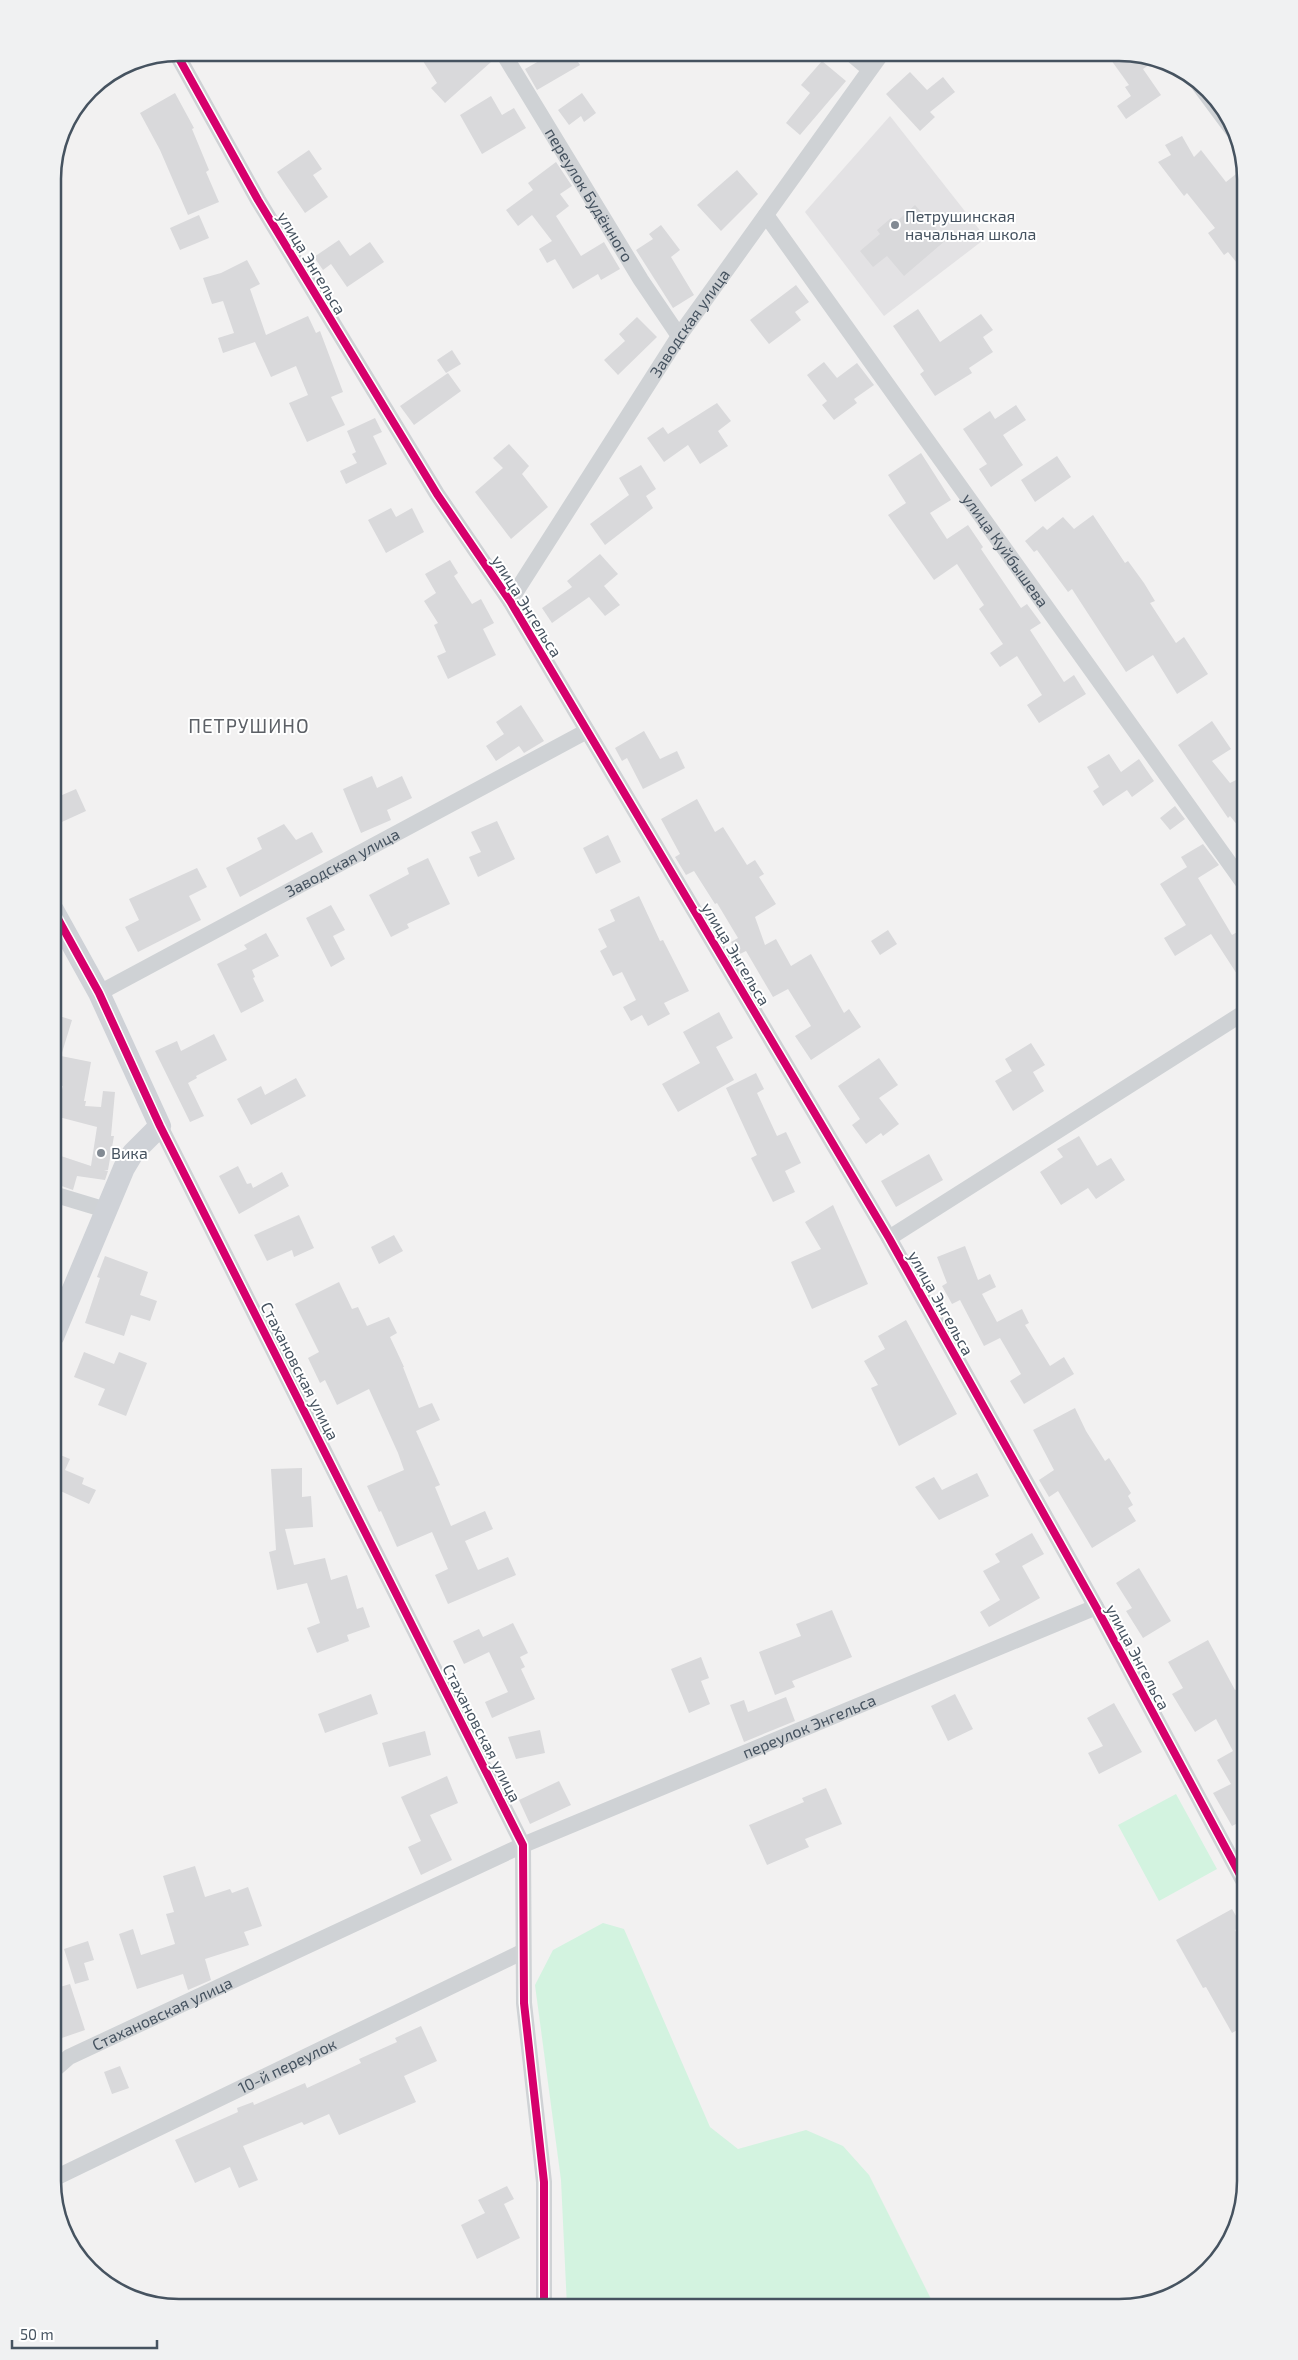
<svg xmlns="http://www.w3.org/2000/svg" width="1298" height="2360" viewBox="0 0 1298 2360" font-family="'Exo 2',sans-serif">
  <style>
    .education { fill: #e3e2e4 }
    .green { fill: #d3f3e0 }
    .building { fill: #d9d9db }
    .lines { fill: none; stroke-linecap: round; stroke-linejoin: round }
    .street { stroke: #cfd2d5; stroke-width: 16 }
    .secondary { stroke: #cfd2d7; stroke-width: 22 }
    .cycleway-casing { stroke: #fff; stroke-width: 11 }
    .cycleway { stroke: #d6006c; stroke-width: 8 }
    .poi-dot { fill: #828a93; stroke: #fff; stroke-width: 2 }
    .labels { text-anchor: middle; stroke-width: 4; stroke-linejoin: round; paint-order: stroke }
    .street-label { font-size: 16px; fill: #465360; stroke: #fff }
    .poi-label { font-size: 16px; fill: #465360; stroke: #fff; text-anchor: start }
    .quarter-label { font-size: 19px; letter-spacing: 1px; fill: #5c6066; stroke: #fff }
    .rim { fill: none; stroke: #465360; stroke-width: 2.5 }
  </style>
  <rect width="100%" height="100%" fill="#f2f1f1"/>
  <path class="education" d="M890 116 986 238 884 316 805 212Z"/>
  <path class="green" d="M1176 1794 1217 1869 1159 1901 1118 1825Z
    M603 1923 624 1929 710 2127 738 2149 806 2130 843 2146 869 2175 935 2307H567L561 2180 535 1985 553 1950Z"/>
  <path class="building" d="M429 53H482L491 62 445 103 431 88 437 83 421 58Z
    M553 53H572L580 65 537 90 525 69Z
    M1106 53H1128L1153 62 1143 69 1161 95 1126 119 1117 106 1131 96 1125 87 1129 85Z
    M822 61 846 81 800 135 786 123 810 93 801 85Z
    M910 72 927 90 943 77 955 92 930 112 935 117 920 131 886 94Z
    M175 93 194 128 192 129 209 170 206 172 219 202 188 215 160 150 140 113Z
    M582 93 596 113 584 122 581 116 569 125 558 110Z
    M491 96 502 115 514 108 526 128 482 154 460 115Z
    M1182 136 1194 157 1201 150 1226 182 1236 174 1246 186V192L1237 198 1246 209V274L1228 252 1224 255 1208 233 1215 228 1187 193 1184 196 1158 162 1171 155 1165 145Z
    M309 150 322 169 313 175 328 197 305 213 277 172Z
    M556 162 572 186 560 194 569 206 556 216 581 256 604 242 620 269 601 280 598 274 573 289 555 259 547 263 539 249 552 241 532 215 518 226 506 210 533 190 528 183Z
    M737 170 758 194 721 231 697 205Z
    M915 205 946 240 904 276 887 256 873 267 860 251 880 234 877 230 891 218 895 223Z
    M199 215 209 238 180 250 170 228Z
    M661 225 680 250 671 257 694 295 673 308 636 250 653 239 649 234Z
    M339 240 350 256 370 242 384 262 347 287 331 264 323 270 314 257Z
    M247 260 260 284 250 289 266 335 308 316 316 333 320 331 343 392 331 397 345 425 307 442 289 403 308 395 296 366 271 377 255 342 223 353 218 338 234 333 223 301 212 304 203 278 221 273Z
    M796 285 809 302 795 312 801 320 769 344 750 320Z
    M918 309 940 342 981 314 993 330 983 337 993 352 969 368 972 373 935 396 920 374 924 371 893 326Z
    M637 317 657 337 618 375 604 360 625 341 619 334Z
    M452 350 461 364 446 373 437 360Z
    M824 362 837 378 857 363 874 385 854 399 857 403 834 420 822 405 827 401 807 375Z
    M448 373 461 391 414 425 400 406Z
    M717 403 731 421 718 431 728 446 700 464 688 445 664 462 647 438 663 427 668 434Z
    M1016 405 1026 420 1003 435 1023 465 991 487 979 469 987 464 963 429 990 411 995 419Z
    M375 418 382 432 373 436 387 464 346 484 340 471 357 463 352 454 356 452 347 431Z
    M509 444 529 466 522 474 548 507 511 539 475 492 503 468 493 458Z
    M921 453 951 500 930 513 947 539 968 525 983 547 981 549 1021 608 1027 604 1041 623 1030 630 1064 682 1074 675 1086 694 1039 723 1027 705 1042 695 1017 656 1000 667 990 653 1003 644 979 609 984 605 957 564 934 580 888 515 906 503 888 475Z
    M1057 456 1071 477 1035 502 1021 480Z
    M641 465 656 489 646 496 653 508 605 545 590 524 629 495 619 478Z
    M391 508 396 517 412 508 424 532 386 553 368 520Z
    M1093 515 1125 563 1128 561 1144 583 1155 601 1150 603 1176 643 1184 637 1208 674 1177 694 1153 655 1126 672 1072 589 1068 592 1037 550 1034 552 1025 541 1043 526 1047 530 1063 517 1074 529Z
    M600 554 618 574 604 586 620 605 605 616 589 597 552 623 542 608 572 587 567 581Z
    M450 560 458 573 454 576 472 604 481 599 494 623 483 629 496 655 448 679 437 656 446 652 434 625 438 623 424 601 436 593 425 574Z
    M521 705 544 741 524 753 519 746 496 761 486 746 504 734 496 722Z
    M1212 721 1231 749 1212 761 1230 783 1236 780 1246 794V836L1230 816 1228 818 1178 745Z
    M644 731 660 759 677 751 685 768 643 789 627 758 622 761 615 748Z
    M1109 754 1121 772 1139 759 1154 781 1132 797 1127 790 1103 806 1093 791 1099 787 1087 767Z
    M372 776 377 788 402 776 412 798 387 810 391 820 361 833 343 789Z
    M76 789 86 811 53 826V799Z
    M697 799 715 832 723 827 747 865 755 860 764 874 759 877 776 904 755 917 765 945 776 939 791 966 811 954 844 1013 849 1009 861 1027 811 1060 795 1036 811 1026 788 989 773 997 746 951 738 955 731 942 738 938 717 903 715 904 694 871 686 875 675 857 680 854 661 819Z
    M1175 806 1185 819 1170 830 1160 818Z
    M497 821 515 859 478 877 469 857 481 852 471 832Z
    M284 824 296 840 312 832 323 852 240 897 226 868 262 849 257 838Z
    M608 835 621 862 596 874 583 848Z
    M1203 844 1219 865 1198 878 1232 935 1246 927V988L1211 934 1175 956 1164 938 1186 925 1160 884 1187 867 1181 857Z
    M428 858 450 904 407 924 409 928 391 937 369 895 409 874 407 868Z
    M197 868 207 887 189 896 201 920 138 952 125 927 139 920 129 899Z
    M639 896 660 941 663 940 689 991 664 1003 670 1014 648 1026 642 1015 631 1021 623 1007 636 1000 622 972 613 976 600 951 607 947 598 929 615 921 610 910Z
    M331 905 345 930 333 936 345 959 331 967 306 918Z
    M888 930 897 944 880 955 871 941Z
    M266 933 279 956 252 970 255 977 253 978 264 1001 241 1013 217 964 247 949 244 945Z
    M719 1012 733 1038 716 1047 734 1080 678 1112 662 1084 700 1063 683 1032Z
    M53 1014 72 1020 61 1056 91 1062 84 1101H86L85 1106 101 1107 103 1091 115 1092 111 1136H114L108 1170H104L108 1171 105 1180 77 1176 73 1190 53 1183 61 1156 91 1166 97 1127 55 1116 63 1086 53 1084Z
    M214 1034 227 1060 196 1076 197 1078 188 1083 204 1116 190 1122 155 1051 177 1041 181 1051Z
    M1031 1043 1045 1065 1033 1072 1044 1091 1013 1111 995 1081 1012 1071 1005 1059Z
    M879 1058 898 1085 879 1098 899 1124 883 1136 881 1133 866 1144 852 1125 860 1119 838 1086Z
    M756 1073 764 1089 757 1093 777 1136 786 1132 801 1163 785 1171 795 1192 773 1202 751 1158 757 1155 726 1088Z
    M296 1078 306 1096 251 1125 237 1099 261 1086 265 1095Z
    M1079 1136 1097 1166 1111 1158 1125 1180 1096 1199 1088 1188 1061 1205 1040 1172 1063 1157 1057 1149Z
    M929 1154 943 1180 896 1207 881 1181Z
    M238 1166 247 1184 251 1183 253 1188 282 1172 289 1186 239 1214 219 1176Z
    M833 1205 868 1284 812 1309 791 1262 821 1249 805 1222Z
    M299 1215 314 1248 294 1257 292 1250 267 1261 254 1235Z
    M394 1235 403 1251 379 1264 371 1247Z
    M965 1246 978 1280 990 1274 996 1287 982 1294 997 1322 1022 1309 1029 1323 1025 1325 1050 1366 1064 1357 1074 1374 1024 1404 1010 1381 1021 1374 1000 1338 984 1346 960 1300 952 1304 942 1286 947 1283 937 1257Z
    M105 1256 148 1272 140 1295 157 1301 150 1321 131 1315 124 1336 85 1323 100 1278 97 1277Z
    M339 1282 352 1309 358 1307 367 1326 389 1317 397 1333 390 1337 404 1367H403L419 1408 432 1403 440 1420 416 1431 440 1485 435 1487 451 1526 485 1511 493 1529 465 1541 478 1570 508 1557 516 1575 448 1604 435 1575 448 1569 432 1532 397 1547 381 1511 379 1512 367 1486 404 1470 398 1453 369 1389 337 1405 325 1380 320 1383 308 1358 319 1352 295 1304Z
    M906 1320 957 1414 899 1446 871 1388 878 1385 864 1361 885 1349 878 1336Z
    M84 1352 114 1364 119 1352 147 1363 126 1416 98 1405 105 1389 74 1377Z
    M1075 1408 1086 1431 1105 1461 1109 1458 1131 1493 1128 1496 1133 1505 1128 1508 1136 1521 1092 1548 1058 1491 1049 1497 1039 1480 1054 1470 1033 1430Z
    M53 1452 70 1459 65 1470 84 1478 82 1484 96 1490 89 1504 56 1489 53 1497Z
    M302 1468V1497L311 1496 313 1527 285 1529 294 1565 325 1558 331 1580 347 1575 357 1609 363 1607 370 1627 347 1635 349 1641 317 1653 307 1628 320 1623 307 1583 277 1590 269 1552 276 1550 271 1469Z
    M977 1473 989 1496 939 1520 915 1487 934 1477 942 1490Z
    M1032 1533 1044 1554 1022 1566 1040 1598 989 1627 980 1612 1000 1600 983 1571 1000 1562 995 1554Z
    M1139 1568 1171 1621 1143 1638 1126 1611 1132 1608 1116 1583Z
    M832 1610 852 1657 792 1681 795 1687 775 1695 759 1652 801 1636 796 1624Z
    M513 1623 528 1653 520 1657 525 1667 521 1669 535 1699 492 1718 485 1702 508 1692 489 1652 464 1664 453 1641 479 1629 483 1637Z
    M1208 1640 1235 1690 1246 1684V1702L1237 1707 1246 1723V1819L1232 1826 1213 1793 1231 1784 1217 1760 1233 1751 1216 1719 1195 1732 1172 1694 1183 1688 1168 1662Z
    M701 1657 709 1678 701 1681 710 1704 689 1713 671 1669Z
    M371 1694 378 1714 325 1733 318 1714Z
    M955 1694 973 1729 948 1741 931 1706Z
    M786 1697 795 1721 744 1742 730 1705 744 1700 748 1712Z
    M1114 1703 1142 1752 1099 1774 1088 1753 1103 1746 1087 1718Z
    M540 1730 545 1753 516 1759 508 1737Z
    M425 1731 431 1755 389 1767 382 1743Z
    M447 1776 458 1803 430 1815 452 1860 421 1875 408 1847 421 1841 401 1797Z
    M559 1781 571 1805 530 1824 519 1800Z
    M826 1788 842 1824 805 1839 809 1847 767 1865 749 1825 804 1802 802 1798Z
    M195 1866 205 1897 230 1889 232 1893 248 1887 262 1926 244 1932 249 1945 205 1959 211 1980 188 1990 183 1974 137 1989 119 1934 133 1929 141 1955 175 1944 166 1914 174 1912 163 1876Z
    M1232 1909 1242 1926 1235 1930 1246 1948V2025L1232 2033 1206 1987 1203 1988 1176 1940Z
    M88 1941 94 1960 84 1963 89 1980 75 1984 64 1949Z
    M70 1984 85 2030 53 2041V1989Z
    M421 2026 437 2061 404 2076 416 2102 339 2135 329 2114 304 2125 302 2122 243 2146 258 2180 239 2188 230 2167 195 2183 175 2140 238 2112 237 2108 253 2102 254 2105 305 2083 307 2088 361 2063 359 2059 397 2042 395 2038Z
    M120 2066 129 2088 112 2094 104 2072Z
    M507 2186 514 2199 504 2204 520 2238 477 2259 461 2225 485 2213 478 2200Z"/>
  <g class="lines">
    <g class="street">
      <path d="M176 53 258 200 437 494 510 601 889 1238 1096 1607 1245 1884"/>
      <path id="s1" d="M503 53 641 280 679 336"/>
      <path d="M850 53 869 69"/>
      <path d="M1194 78 1237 136"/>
      <path id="s2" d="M766 215 1245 885"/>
      <path id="s3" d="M510 601 679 336 882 53"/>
      <path id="s4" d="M99 993 587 731"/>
      <path d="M160 1126 523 1845 524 2003 544 2182V2307"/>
      <path d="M53 1194 106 1210"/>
      <path d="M889 1238 1245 1012"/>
      <path id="s5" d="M53 2071 69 2057 523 1845 1096 1607"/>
      <path id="s6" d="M53 2179 522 1952"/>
    </g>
    <path class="secondary" d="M53 1337 124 1168 133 1153 160 1126 99 993 53 910"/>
    <defs>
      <path id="cycleway" d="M176 53 258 200 437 494 510 601 889 1238 1096 1607 1245 1884
        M53 910 99 993 160 1126 523 1845 524 2003 544 2182V2307"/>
    </defs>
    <use href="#cycleway" class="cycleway-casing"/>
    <use href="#cycleway" class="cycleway"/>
  </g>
  <g class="poi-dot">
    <circle cx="895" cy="225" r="5"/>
    <circle cx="101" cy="1153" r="5"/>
  </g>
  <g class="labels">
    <g class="street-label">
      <text dy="6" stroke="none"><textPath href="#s1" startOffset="166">переулок Будённого</textPath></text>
      <text transform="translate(312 263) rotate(59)" y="6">улица Энгельса</text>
      <text dy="6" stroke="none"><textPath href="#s3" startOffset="331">Заводская улица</textPath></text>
      <text dy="6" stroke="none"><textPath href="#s2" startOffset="412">улица Куйбышева</textPath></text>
      <text transform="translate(527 606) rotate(58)" y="6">улица Энгельса</text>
      <text dy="6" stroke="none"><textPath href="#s4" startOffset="276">Заводская улица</textPath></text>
      <text transform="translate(736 954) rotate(59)" y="6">улица Энгельса</text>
      <text transform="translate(941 1303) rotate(61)" y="6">улица Энгельса</text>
      <text transform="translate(300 1371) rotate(63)" y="6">Стахановская улица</text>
      <text transform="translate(1138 1657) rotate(62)" y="6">улица Энгельса</text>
      <text dy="6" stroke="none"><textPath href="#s5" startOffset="832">переулок Энгельса</textPath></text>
      <text transform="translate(482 1733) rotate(63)" y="6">Стахановская улица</text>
      <text dy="6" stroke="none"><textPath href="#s5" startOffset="124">Стахановская улица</textPath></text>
      <text dy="6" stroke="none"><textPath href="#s6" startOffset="260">10-й переулок</textPath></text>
    </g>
    <g class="poi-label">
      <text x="905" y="222">Петрушинская<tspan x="905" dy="18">начальная школа</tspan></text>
      <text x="111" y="1159">Вика</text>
    </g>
    <g class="quarter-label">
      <text x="249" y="733">ПЕТРУШИНО</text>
    </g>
  </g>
  <path d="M0 0H1298V2360H0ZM179 61H1119A118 118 0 0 1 1237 179V2181A118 118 0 0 1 1119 2299H179A118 118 0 0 1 61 2181V179A118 118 0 0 1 179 61Z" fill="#f0f1f2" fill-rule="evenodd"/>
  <path class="rim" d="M179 61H1119A118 118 0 0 1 1237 179V2181A118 118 0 0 1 1119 2299H179A118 118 0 0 1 61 2181V179A118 118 0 0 1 179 61Z"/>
  <path d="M12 2340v8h145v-8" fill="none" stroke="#465360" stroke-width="2.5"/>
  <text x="20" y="2340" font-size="15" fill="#465360" stroke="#ffffff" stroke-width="4" paint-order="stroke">50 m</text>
</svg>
